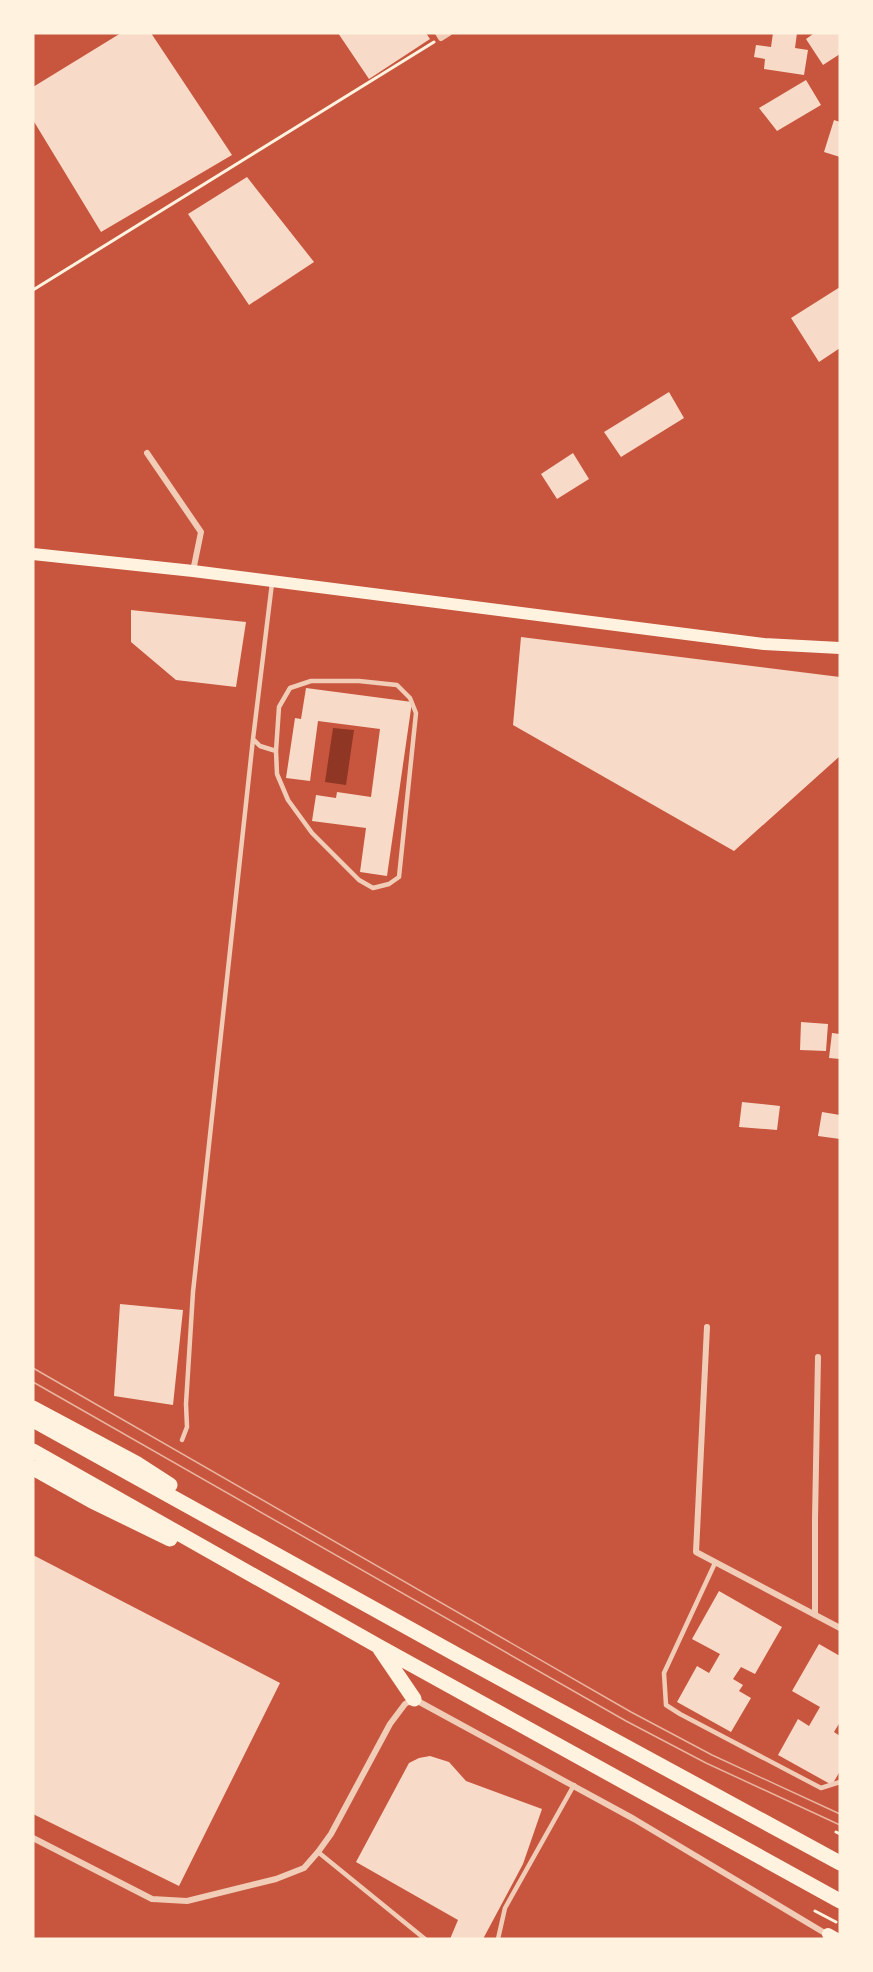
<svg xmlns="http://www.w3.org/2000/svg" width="873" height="1972" viewBox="0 0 873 1972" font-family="Arial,sans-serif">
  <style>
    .water { fill: #8f3625 }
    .building { fill: #f7dbc8 }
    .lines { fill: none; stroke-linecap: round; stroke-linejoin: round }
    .path { stroke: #fff3e0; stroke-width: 3 }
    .service { stroke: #f1ccb7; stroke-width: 4.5 }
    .minor { stroke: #f1ccb7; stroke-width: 6 }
    .secondary { stroke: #fff3e0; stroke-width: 12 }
    .trunk { stroke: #fff3e0; stroke-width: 15 }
    .tram { stroke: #e9b49f; stroke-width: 1.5 }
  </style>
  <rect width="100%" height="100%" fill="#c8553d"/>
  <path class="water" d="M333 728 354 730 346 785 325 782Z"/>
  <path class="building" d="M121 33H151L232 155 101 232 33 120V87Z
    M338 33H426L430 39 369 79Z
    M773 33H797L795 48 808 50 804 75 764 69 765 59 754 57 756 45 771 47Z
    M813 33H840V54L823 65 806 39 813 34Z
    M806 80 821 105 777 131 759 108Z
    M834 120 840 122V157L824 152Z
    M247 177 314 262 249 305 188 214Z
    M840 287V348L819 362 791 318Z
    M669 392 684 418 621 457 604 432Z
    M573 453 589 479 557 499 541 474Z
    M131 610 246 622 236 687 176 680 131 642Z
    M521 637 840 677V756L734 851 513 725Z
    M306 688 412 702 387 876 360 872 366 828 312 821 316 795 336 798 337 792 371 797 380 729 318 721 310 781 286 778 295 718 301 719Z
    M801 1022 828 1024 826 1051 800 1050Z
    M832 1033 840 1034V1059L829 1058Z
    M742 1102 780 1106 777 1130 739 1127Z
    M822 1112 840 1115V1139L818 1136Z
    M120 1304 183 1310 173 1405 114 1396Z
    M33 1555 280 1683 179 1886 33 1814Z
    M719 1591 782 1627 755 1674 741 1667 733 1679 743 1685 739 1691 751 1698 731 1732 677 1702 697 1666 709 1673 720 1654 692 1639Z
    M819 1644 840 1656V1722L834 1732 840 1736V1771L832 1785 778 1755 798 1719 809 1726 820 1707 792 1691Z
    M430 1756 449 1762 466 1781 542 1809 523 1864 483 1939H450L458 1920 356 1862 409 1763 419 1758Z"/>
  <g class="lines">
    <path class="path" d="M33 290 434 42
      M836 1832 840 1834
      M815 1911 836 1922"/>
    <path class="service" d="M272 583 253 739 260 746 276 751
      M311 681H359L397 685 410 698 416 713 399 877 389 884 373 888 359 880 312 833 288 800 277 774 276 751 279 707 290 688Z
      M182 1440 187 1427 186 1404 193 1292 253 739
      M715 1563 664 1673 666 1705 680 1714 821 1788 840 1782
      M318 1852 425 1939
      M498 1939 505 1908 574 1785"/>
    <path class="minor" d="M438 33 441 38 449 33
      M147 453 201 532 193 571
      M707 1327 696 1552 840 1628
      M815 1615V1519L818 1357
      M33 1838 152 1899 187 1901 276 1879 304 1868 318 1852 331 1834 390 1724 405 1704 414 1699 634 1819 828 1935"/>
    <path class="secondary" d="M33 554 193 571 764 644 840 648
      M828 1934 837 1939"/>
    <path class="trunk" d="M33 1408 136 1463 170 1485
      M33 1420 459 1656 840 1863
      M33 1451 378 1646 840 1901
      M33 1468 92 1501 170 1539
      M380 1649 414 1699"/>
    <path class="tram" d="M33 1368 631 1712 712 1755 840 1814
      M33 1382 626 1721 706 1763 840 1825"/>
  </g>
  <rect width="873" height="1972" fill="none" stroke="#fff3e0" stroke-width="69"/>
</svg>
